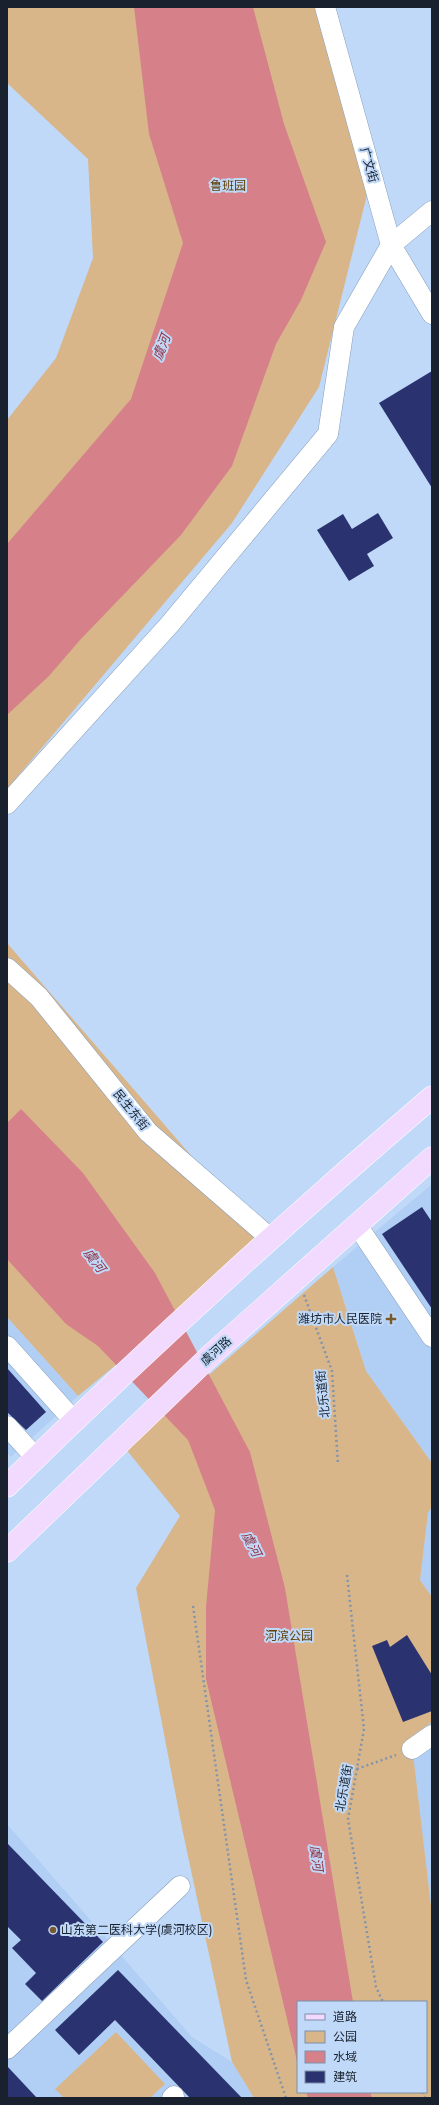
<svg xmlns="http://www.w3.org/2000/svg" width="439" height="2105" viewBox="0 0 439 2105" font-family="Jost,'Noto Sans SC',sans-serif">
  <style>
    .built { fill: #b1cff4 }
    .green { fill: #d8b68a; fill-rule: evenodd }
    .water { fill: #d6818a }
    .building { fill: #2a3370 }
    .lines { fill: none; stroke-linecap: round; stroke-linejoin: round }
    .minor-casing { stroke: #849cb9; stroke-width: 21 }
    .major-casing { stroke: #fff; stroke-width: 23 }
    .path { stroke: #8194ac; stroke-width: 2.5; stroke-dasharray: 2 3; stroke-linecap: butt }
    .minor { stroke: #fff; stroke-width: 20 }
    .major { stroke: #f2dafe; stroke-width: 22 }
    .poi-dot { fill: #78592e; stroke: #c0d9f8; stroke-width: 1.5 }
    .labels { text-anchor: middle; stroke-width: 4; stroke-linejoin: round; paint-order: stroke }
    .street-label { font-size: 12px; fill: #18212d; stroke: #c0d9f8 }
    .park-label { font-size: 12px; fill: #603f06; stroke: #c0d9f8 }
    .poi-label { font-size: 12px; fill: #18212d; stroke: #c0d9f8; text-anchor: end }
    .water-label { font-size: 13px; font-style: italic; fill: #932f41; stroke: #c0d9f8 }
  </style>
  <rect width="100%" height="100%" fill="#c0d9f8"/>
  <path class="built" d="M432 1184V1463L366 1371 333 1267Z
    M7 1317 78 1396 11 1457 7 1453Z
    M432 1506V1597L420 1580 428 1513Z
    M432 1722V1914L410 1737Z
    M7 1824 192 2037 232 2062 254 2098H7Z"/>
  <path class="green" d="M7 7H317L370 183 319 387 232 523 7 789V420L56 358 93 258 88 159 7 83Z
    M7 943 266 1242 78 1396 7 1317Z
    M333 1267 366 1371 432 1463V1506L428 1513 420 1580 432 1597V1722L411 1737 432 1914V2098H254L232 2062 182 1828 136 1588 180 1516 125 1448ZM298 2002H426V2092H298Z
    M116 2032 165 2084 150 2098H64L55 2089Z"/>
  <path class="water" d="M134 7H253L284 124 326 242 301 300 276 344 232 466 181 535 80 640 49 676 7 715V544L131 399 183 243 149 134Z
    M21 1109 83 1173 155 1273 250 1452 285 1588 353 2002H298V2065L206 1679V1607L215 1510 188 1440 98 1346 66 1324 7 1259V1123Z
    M306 2092H370L372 2098H308Z"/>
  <path class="building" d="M432 371V488L379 403Z
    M378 513 393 538 367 554 374 566 349 581 317 530 343 514 352 529Z
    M422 1207 432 1222V1309L382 1234Z
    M7 1368 46 1412 26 1430 7 1412Z
    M407 1635 432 1675V1711L403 1722 372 1646 387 1640 390 1647Z
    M7 1843 103 1942 42 2001 25 1984 36 1973 12 1948 21 1940 7 1926Z
    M118 1970 242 2098H190L115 2020 79 2055 55 2030Z
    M7 2066 37 2098H7Z"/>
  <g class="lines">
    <defs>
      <path id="minor" d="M325 7 391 245 432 314
        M7 804 170 624 328 434 344 327 391 245 432 211
        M7 968 39 997 148 1132 270 1238
        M357 1225 432 1337
        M7 1346 74 1421
        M7 1426 36 1458
        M412 1749 432 1735
        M7 2049 180 1886
        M172 2098 174 2096"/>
      <path id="major" d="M7 1486C144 1352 286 1222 432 1097
        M7 1551 212 1354 432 1158"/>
    </defs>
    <use href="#minor" class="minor-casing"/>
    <use href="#major" class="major-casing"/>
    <path class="path" d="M304 1295 332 1371 338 1465
      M347 1575 364 1729 348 1819 376 1987 383 2002
      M193 1606 246 1980 286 2098
      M357 1769 396 1755
      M422 2092 425 2098"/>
    <use href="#minor" class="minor"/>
    <use href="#major" class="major"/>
  </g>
  <g class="poi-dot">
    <path d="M389 1313h4v4h4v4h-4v4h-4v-4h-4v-4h4z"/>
    <circle cx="53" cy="1930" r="4"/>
  </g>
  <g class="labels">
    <g class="street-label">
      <text transform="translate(369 165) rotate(74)" y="4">广文街</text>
      <text transform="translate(131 1110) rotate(51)" y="4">民生东街</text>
      <text transform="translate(216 1351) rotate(-42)" y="4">虞河路</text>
      <text transform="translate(323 1394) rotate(-96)" y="4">北乐道街</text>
      <text transform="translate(344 1788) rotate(-80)" y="4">北乐道街</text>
    </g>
    <g class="park-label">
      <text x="228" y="190">鲁班园</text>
      <text x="289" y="1640">河滨公园</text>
    </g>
    <g class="poi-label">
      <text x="382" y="1323">潍坊市人民医院</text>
      <text x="61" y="1934" text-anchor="start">山东第二医科大学(虞河校区)</text>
    </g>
    <g class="water-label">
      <text transform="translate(161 347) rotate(-69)" y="5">虞河</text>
      <text transform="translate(95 1260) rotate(53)" y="5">虞河</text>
      <text transform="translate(252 1544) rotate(62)" y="5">虞河</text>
      <text transform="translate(317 1858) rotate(82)" y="5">虞河</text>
    </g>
  </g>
  <rect width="439" height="2105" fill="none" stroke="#18212d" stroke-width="16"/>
  <rect x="297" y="2001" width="130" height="92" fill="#c0d9f8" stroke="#7d8fa7"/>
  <rect x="305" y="2014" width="20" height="6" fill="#f2dafe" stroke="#7d8fa7"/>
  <text x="333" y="2021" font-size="12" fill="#18212d">道路</text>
  <rect x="305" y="2031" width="20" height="12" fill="#d8b68a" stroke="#7d8fa7"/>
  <text x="333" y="2041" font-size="12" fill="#18212d">公园</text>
  <rect x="305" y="2051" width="20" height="12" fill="#d6818a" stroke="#7d8fa7"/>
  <text x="333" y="2061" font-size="12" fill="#18212d">水域</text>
  <rect x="305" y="2071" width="20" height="12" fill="#2a3370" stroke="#7d8fa7"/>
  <text x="333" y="2081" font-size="12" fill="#18212d">建筑</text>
</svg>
